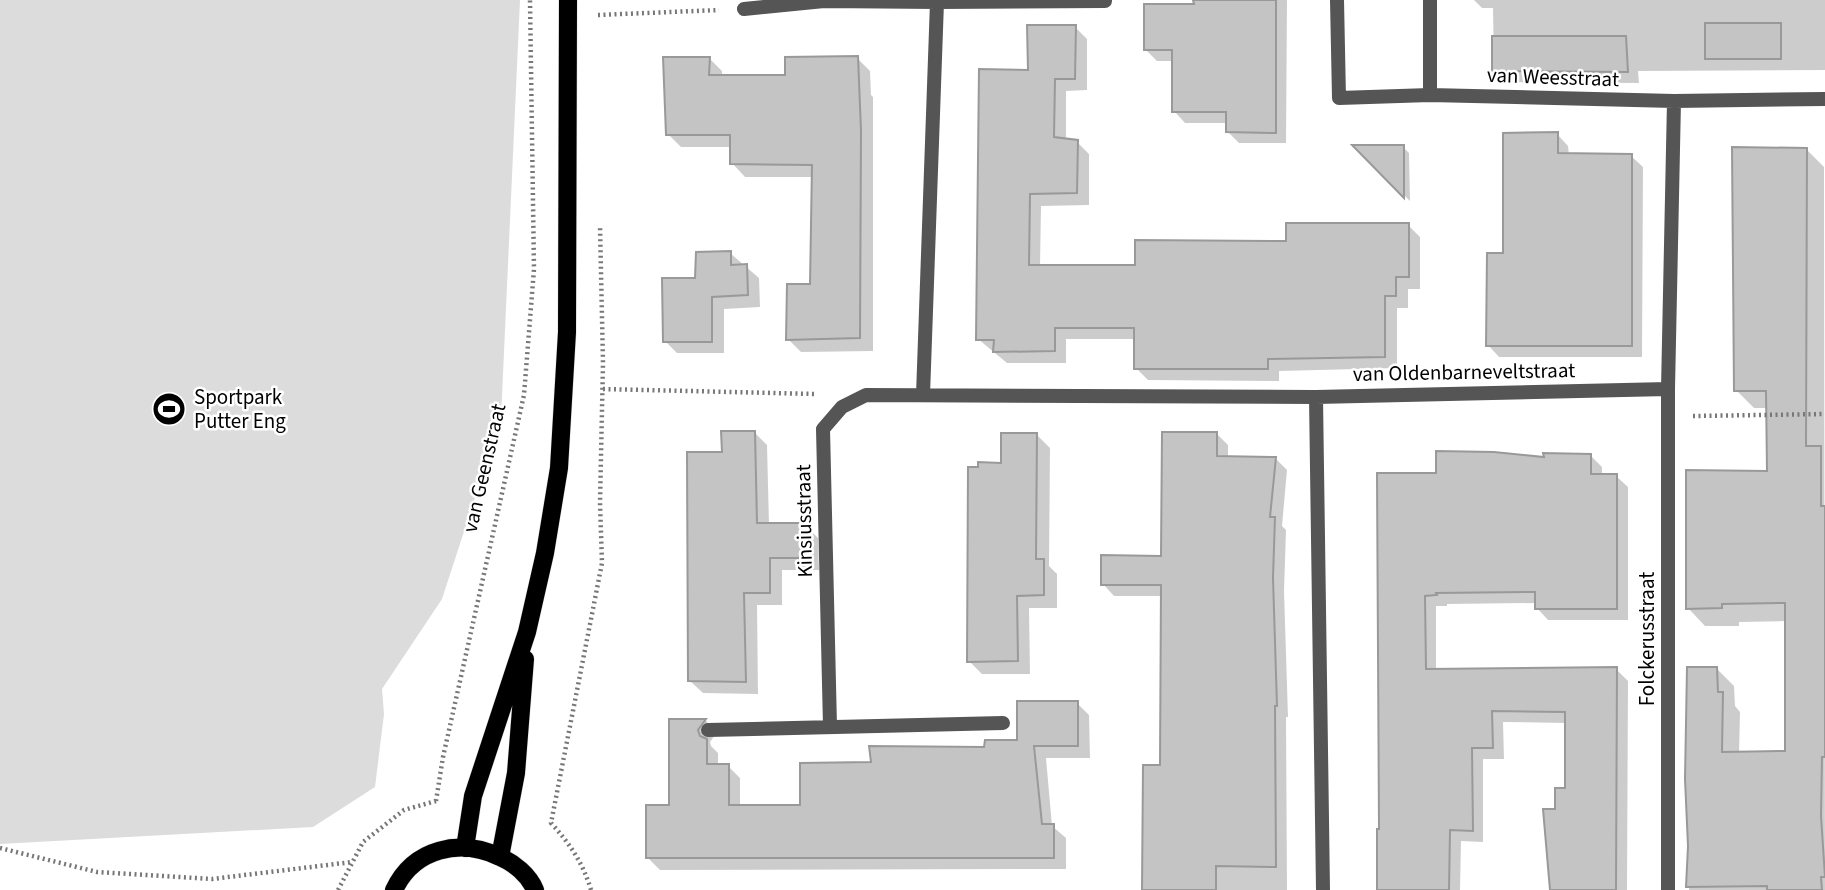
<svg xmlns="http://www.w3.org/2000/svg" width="1825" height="890" viewBox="0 0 1825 890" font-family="'Source Sans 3',sans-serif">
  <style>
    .green { fill: #dcdcdc }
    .shadow { fill: #0003 }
    .building { fill: #c4c4c4; stroke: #999; stroke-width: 2 }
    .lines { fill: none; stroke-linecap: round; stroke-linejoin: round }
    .primary-casing { stroke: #dbdbdb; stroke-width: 19 }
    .path { stroke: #777; stroke-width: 4.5; stroke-dasharray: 2 3.5; stroke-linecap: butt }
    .minor { stroke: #555; stroke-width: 14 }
    .primary { stroke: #000; stroke-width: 18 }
    .labels { text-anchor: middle; stroke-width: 5; stroke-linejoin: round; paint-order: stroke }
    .street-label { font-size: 21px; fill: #000; stroke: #fff }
    .poi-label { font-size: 21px; fill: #000; stroke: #fff; text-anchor: start }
  </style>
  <rect width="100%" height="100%" fill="#fff"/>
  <path class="green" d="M0 0H520L501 418 442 599 382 689 384 714 375 787 313 827 0 844Z"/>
  <path class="shadow" d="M1195 0H1287L1286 143H1239L1227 131V123H1185L1174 111 1173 61H1157L1146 50 1195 6Z
    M1474 0H1825V70L1638 71 1639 83 1506 82 1494 70 1493 8H1482Z
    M1075 27 1087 39V90L1066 91V140L1077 142 1089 154V205L1041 206 1040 267H1137L1408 225 1420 237V289H1408V308H1397V368L1279 371V381L1148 380 1136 368 1135 339H1066V363H1007L978 339 1030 71Z
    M709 58 722 71V77H787L857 58 870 71 871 95 873 97V351L801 352 788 339 812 286 813 177H745L732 163V147H681L668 134Z
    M1557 134 1568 146 1569 155 1631 156 1643 167 1642 357H1499L1488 345Z
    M1356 147H1403L1409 153 1410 201Z
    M1806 149 1824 167 1825 890H1689L1687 779 1716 668 1734 686 1735 706 1740 712 1739 754 1787 753V621L1739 622V626H1705L1688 608 1769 473 1768 408H1754L1736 390Z
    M730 253 759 278 760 307 724 309V353H677L665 341 697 279Z
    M754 432 767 445 769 525H805L818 538 819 570H782V605H757L758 694 703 693 690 681 724 454Z
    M1216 433 1228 445V458H1275L1287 470 1282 526 1286 530 1284 591 1288 717H1286L1287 890H1145L1162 767 1163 596H1114L1103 584 1163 558Z
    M1037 435 1050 448 1049 566 1057 574V608H1029L1030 674H982L969 661Z
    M1590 455 1602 467V476H1616L1628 487V620H1548L1537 608V603L1447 604V606H1436V671L1616 669 1628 681 1627 890H1552L1557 810 1567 790V723L1503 722 1504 759H1483V842L1461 841 1460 890H1378L1381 831 1438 475 1545 459Z
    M1077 703 1089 715 1090 758H1046L1052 826 1066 838V869L660 870 648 858 671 807V721H706L717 732 710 742 711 746 718 753V766H728L740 778V807H802L872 764 1019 742Z"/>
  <path class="building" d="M1193 0H1276V133L1226 132V112H1172V50H1144V4H1194Z
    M1705 23H1781V59H1705Z
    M1027 25H1076L1075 79H1055L1054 137 1078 140 1077 193 1030 194 1029 265H1135V240L1286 241V223H1409V277H1396V296H1385V357L1268 359V369H1134V328H1055V351L993 352 994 340H976L979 69 1028 70Z
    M1492 36H1626L1628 72 1492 71Z
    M858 56 861 131 860 338 786 340 787 284H810L812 165 730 164V135H666L663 57H710L709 75H785V57Z
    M1558 132V153L1632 154V346H1486L1487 253H1503V133Z
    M1352 145H1404V198Z
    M1732 147 1807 148 1806 446H1821V506H1825V757H1822L1821 816 1825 877H1821L1822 890H1767V886L1686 887 1688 846 1685 779 1687 667H1717L1718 692H1723L1722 752 1785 751V603L1722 604V608L1686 609V470L1767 471 1766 391H1734Z
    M731 251V265L747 264 748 295 712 297V342H663L662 278H695L696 252Z
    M721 431H755L757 523H806V558H770V593H744L746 682 688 681 687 452H722Z
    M1162 432H1217V456L1276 457 1270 517H1275L1273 578 1277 706H1275L1276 867 1216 866V890H1142L1143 765H1160L1161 585H1101V555L1161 556Z
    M1001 433H1037L1036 559H1044V595L1017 596 1018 661 967 662 968 467H978V462L1001 463Z
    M1436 451 1494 452 1544 457 1543 453 1591 454V474H1617V609H1535V592L1436 593 1437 595 1425 596 1426 669 1617 667 1616 890H1550L1543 809H1555V788H1565V712L1492 711 1493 748H1472L1473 831 1450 830 1449 890H1377V829H1379L1377 473H1436Z
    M1017 701H1078V746H1034L1042 824H1054V858H646V805H669V719H706L698 730 700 736 707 739V764H729V805H800V763L871 762 869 746 984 747 985 740H1017Z"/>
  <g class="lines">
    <defs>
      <path id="primary" d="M465 848 473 796 527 632 545 553 559 468 567 332 568 0
        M500 857 516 773 525 659
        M394 890C414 848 460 838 500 857 514 863 529 875 535 890"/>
    </defs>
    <use href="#primary" class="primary-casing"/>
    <path class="path" d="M598 15 719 10
      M603 389 816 394
      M1693 416 1825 414
      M436 801 443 757 524 395 534 269 530 0
      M0 848 97 872 212 879 352 862
      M338 890 363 842 404 810 436 801
      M591 890C583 863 570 844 551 823L602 563 600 503 603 363 600 226"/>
    <path class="minor" d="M1337 0 1339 98 1430 95 1674 101
      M1430 0V95
      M744 9 824 1 937 2 1105 1
      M1668 389V890
      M923 395 937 2
      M830 726 823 429 842 407 866 395 1316 397
      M708 730 1003 723
      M1323 890 1316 397 1668 389 1674 101 1825 99"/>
    <use href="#primary" class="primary"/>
  </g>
  <defs>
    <symbol id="stadium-disc" viewBox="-11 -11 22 22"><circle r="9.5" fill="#000" stroke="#fff"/><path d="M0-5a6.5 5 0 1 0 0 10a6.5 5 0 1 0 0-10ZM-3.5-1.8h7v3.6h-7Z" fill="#fff"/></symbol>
  </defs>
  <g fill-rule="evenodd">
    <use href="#stadium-disc" x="150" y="390" width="38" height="38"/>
  </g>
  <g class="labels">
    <g class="street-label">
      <text transform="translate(1553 77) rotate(2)" y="7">van Weesstraat</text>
      <text transform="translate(1464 372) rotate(-1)" y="7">van Oldenbarneveltstraat</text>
      <text transform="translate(484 468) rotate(-77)" y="7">van Geenstraat</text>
      <text transform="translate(804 521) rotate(-91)" y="7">Kinsiusstraat</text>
      <text transform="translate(1647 639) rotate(-90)" y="7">Folckerusstraat</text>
    </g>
    <g class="poi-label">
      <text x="194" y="404">Sportpark<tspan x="194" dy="24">Putter Eng</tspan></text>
    </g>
  </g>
</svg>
